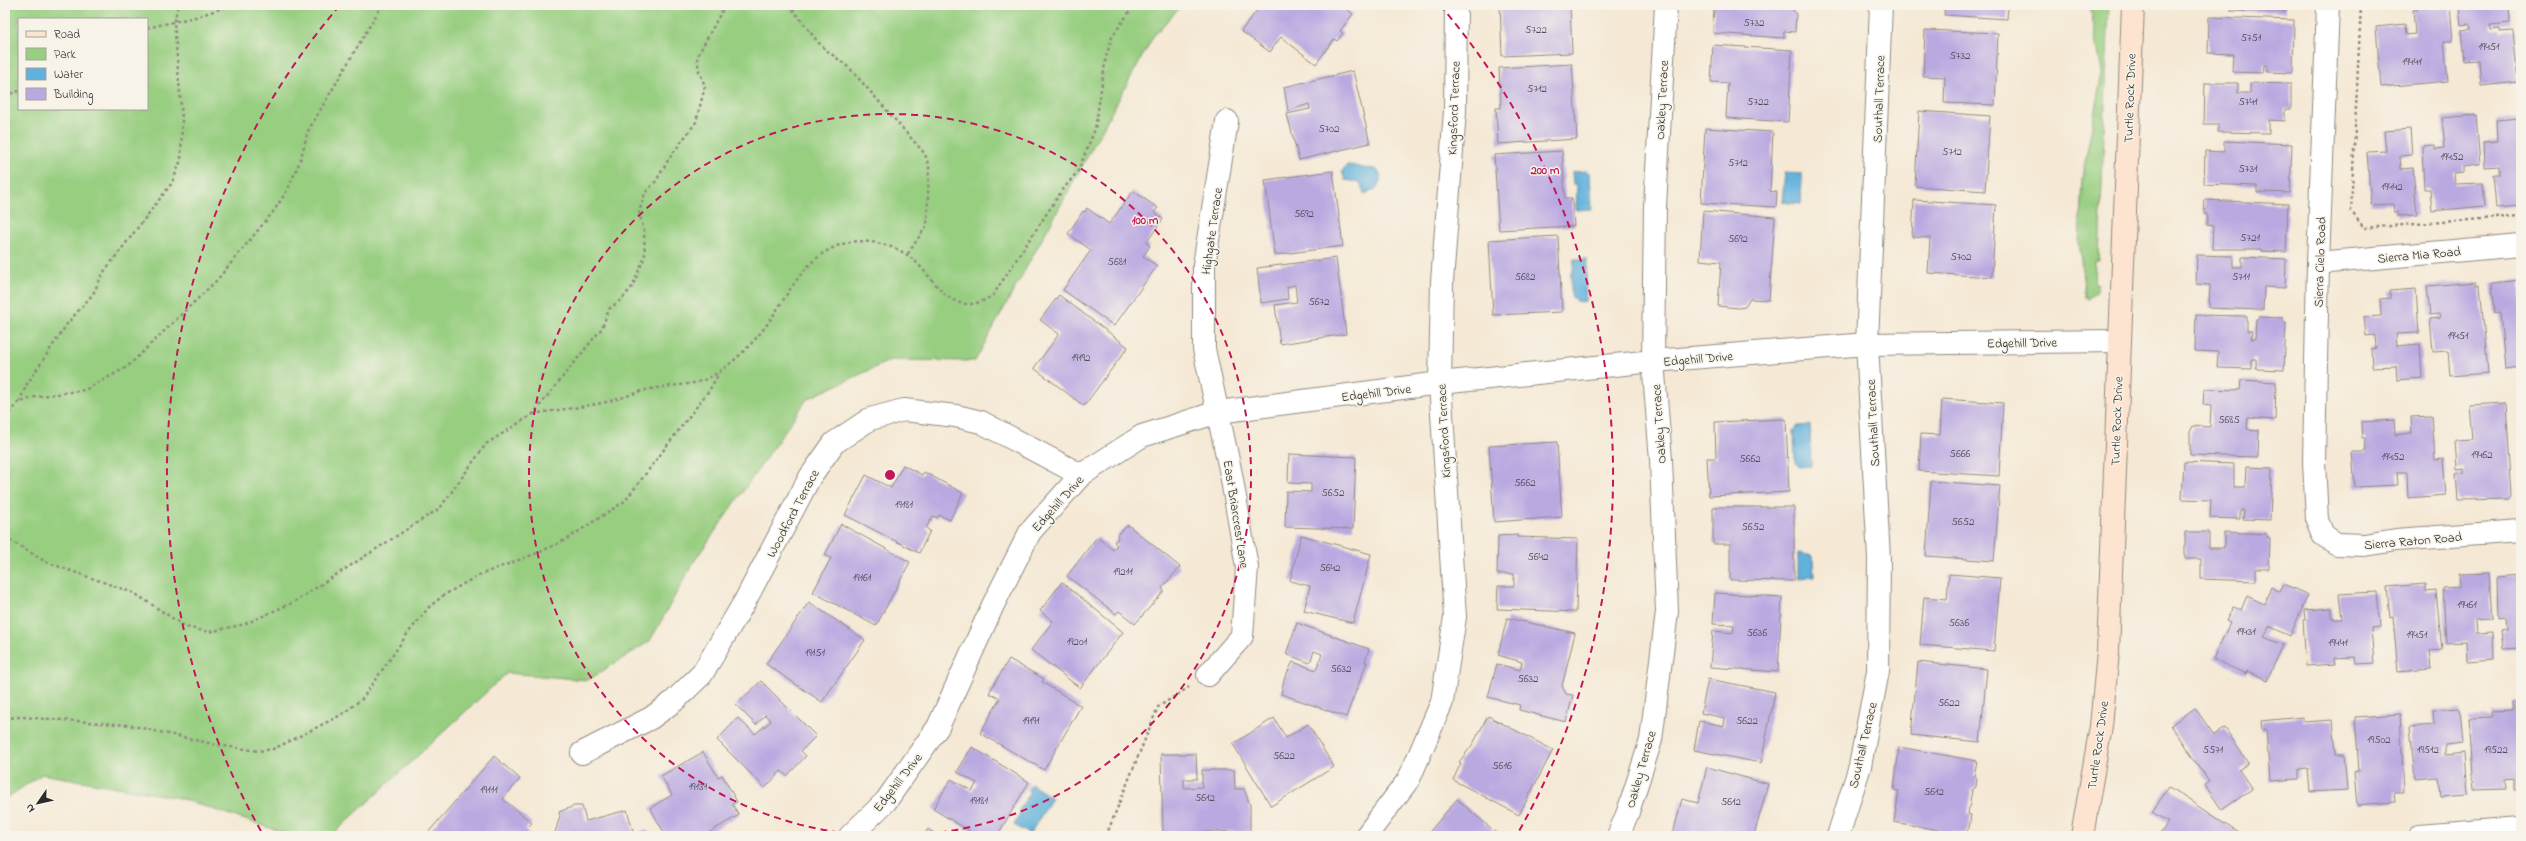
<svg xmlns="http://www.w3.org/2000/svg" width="2526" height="841" viewBox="0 0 2526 841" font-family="'Indie Flower',sans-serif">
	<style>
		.green { fill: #97ce80; stroke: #617c56; fill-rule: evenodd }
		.water { fill: #61b1dc; stroke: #466e84 }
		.building { fill: #baa9e1 }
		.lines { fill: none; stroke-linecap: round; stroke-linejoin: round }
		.street-casing { stroke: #908a80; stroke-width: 24 }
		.secondary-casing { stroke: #908a80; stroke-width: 24 }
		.path { stroke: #908a80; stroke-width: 2.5; stroke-dasharray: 3 3; stroke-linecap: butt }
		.street { stroke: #fff; stroke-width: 22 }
		.secondary { stroke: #fde4d0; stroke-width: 22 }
		.ring { fill: none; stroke: #c2185b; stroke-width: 2; stroke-dasharray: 7 5 }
		.labels { text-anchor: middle; stroke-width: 3; stroke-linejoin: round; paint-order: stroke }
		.number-label { font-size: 11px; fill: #4f4a58 }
		.street-label { font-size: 13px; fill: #2b2b2b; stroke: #f7f3e8 }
		.centre { fill: #c2185b; stroke: #f7f3e8; stroke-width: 2 }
		.ring-label { font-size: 12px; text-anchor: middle; font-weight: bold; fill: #c2185b; stroke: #f7f3e8; stroke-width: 3; stroke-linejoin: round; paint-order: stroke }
	</style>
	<rect width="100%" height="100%" fill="#f7f3e8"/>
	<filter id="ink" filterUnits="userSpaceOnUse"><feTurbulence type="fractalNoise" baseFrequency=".025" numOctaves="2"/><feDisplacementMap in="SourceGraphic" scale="8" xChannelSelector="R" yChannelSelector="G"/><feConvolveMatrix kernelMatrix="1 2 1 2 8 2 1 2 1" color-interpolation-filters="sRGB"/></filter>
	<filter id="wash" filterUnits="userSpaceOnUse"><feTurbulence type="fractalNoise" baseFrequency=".012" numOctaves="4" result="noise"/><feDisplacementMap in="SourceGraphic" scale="16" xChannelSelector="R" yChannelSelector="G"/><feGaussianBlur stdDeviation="0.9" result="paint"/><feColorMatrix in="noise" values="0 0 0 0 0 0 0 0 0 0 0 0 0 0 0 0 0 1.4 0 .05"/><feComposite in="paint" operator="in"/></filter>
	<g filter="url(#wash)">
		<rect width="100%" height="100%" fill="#f5e9d5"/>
		<g class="green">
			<path d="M 5,5 L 1182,5 L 1154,35 L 975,361 L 891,360 L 807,399 L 693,563 L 650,641 L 588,680 L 507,673 L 331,836 L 294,836 L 179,798 L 42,774 L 5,799 ZM 19,19 L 147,19 L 147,109 L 19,109 Z"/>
			<polygon points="2090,5 2109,5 2099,260 2095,260 2094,284 2098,285 2096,292 2088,299 2085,297 2079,242 2082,178 2102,73"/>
		</g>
		<g class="water">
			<path d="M 1347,165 C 1353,165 1359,167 1363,168 C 1372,169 1378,166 1381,178 L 1376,190 L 1364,194 L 1360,182 L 1345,180 L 1342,171 Z"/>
			<polygon points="1587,171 1590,174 1592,209 1576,210 1577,185 1573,185 1572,172"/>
			<polygon points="1785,173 1802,174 1801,204 1782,202"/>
			<polygon points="1574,259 1587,259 1585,302 1576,301 1571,296 1571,272 1573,272"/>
			<polygon points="1810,425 1811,466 1799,467 1795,462 1794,430 1798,426"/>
			<polygon points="1798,553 1813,556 1814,577 1798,578"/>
			<polygon points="1031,784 1052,798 1030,834 1014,825 1021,811 1019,810 1030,792 1027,790"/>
		</g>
		<g id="blocks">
			<g class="building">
				<polygon points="1261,5 1341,5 1353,14 1340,31 1343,33 1337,41 1334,39 1316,64 1281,37 1270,52 1241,31"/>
				<polygon points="1500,5 1570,5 1572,53 1502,56"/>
				<polygon points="1714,5 1783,5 1783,7 1791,8 1796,14 1795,32 1784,31 1784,38 1713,33"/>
				<polygon points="1945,5 2008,5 2007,19 1944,15"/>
				<polygon points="2231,5 2286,5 2286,12 2231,11"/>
				<polygon points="2450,5 2453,41 2444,41 2448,81 2381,87 2376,27 2405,24 2406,35 2415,34 2413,9"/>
				<polygon points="2459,5 2509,5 2510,23 2490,25 2491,30 2500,29 2500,32 2513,31 2518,82 2481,86 2479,60 2464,61 2461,30 2471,29 2470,24 2461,25"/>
				<polygon points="2209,17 2294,20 2293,73 2267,72 2267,65 2264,65 2263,73 2232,72 2233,54 2208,53"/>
				<polygon points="1925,30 1998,33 1995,105 1944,103 1945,77 1923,76"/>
				<polygon points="1713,45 1792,50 1788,122 1726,118 1728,83 1711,82"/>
				<polygon points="1572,64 1577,139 1498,144 1496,108 1501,108 1499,68"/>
				<polygon points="1353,71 1370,143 1299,160 1287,114 1310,109 1309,104 1288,111 1284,87"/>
				<polygon points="2205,83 2238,83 2238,93 2250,93 2250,83 2291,84 2291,109 2285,109 2285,121 2269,120 2269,133 2218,132 2218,124 2204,124"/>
				<polygon points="1919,111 1990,116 1985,191 1915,186"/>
				<polygon points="2476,115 2480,164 2463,166 2463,172 2454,173 2455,184 2482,183 2484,206 2432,211 2430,189 2424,189 2422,146 2435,145 2435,149 2445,148 2442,118"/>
				<polygon points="2521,118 2521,206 2496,208 2493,175 2499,175 2499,166 2485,167 2484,142 2497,141 2496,120"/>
				<polygon points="1705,128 1773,132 1770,191 1777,192 1776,207 1701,203"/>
				<polygon points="2410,129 2412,155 2400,156 2401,169 2413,168 2417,215 2397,216 2397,212 2394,213 2393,204 2371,205 2367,152 2386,151 2384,131"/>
				<polygon points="2224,141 2292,144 2290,193 2257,192 2257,186 2204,184 2205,151 2224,152"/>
				<polygon points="1562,151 1565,198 1572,198 1574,226 1499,230 1494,155"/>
				<polygon points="1333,171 1343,246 1275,255 1265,180"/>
				<polygon points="1133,191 1158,208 1154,212 1163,219 1146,243 1150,246 1143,256 1157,266 1114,326 1063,290 1091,250 1068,234 1083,211 1085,212 1087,208 1109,224"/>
				<polygon points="1914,200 1996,205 1992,277 1928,273 1930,238 1912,237"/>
				<polygon points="2205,200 2288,204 2286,252 2261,251 2261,249 2212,249 2213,226 2207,225 2207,214 2204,214"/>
				<polygon points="1703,211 1775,217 1769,300 1750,299 1745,307 1738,308 1718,306 1721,262 1700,260"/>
				<polygon points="1558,236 1562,312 1493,315 1489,240"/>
				<polygon points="2197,255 2233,256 2233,267 2242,267 2242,257 2286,259 2285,288 2264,287 2263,310 2209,308 2210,285 2196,284"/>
				<polygon points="1336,258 1346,334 1280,344 1275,305 1297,302 1295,285 1287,287 1288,299 1261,303 1257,268"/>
				<polygon points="2521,280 2521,367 2505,369 2500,313 2495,314 2492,283"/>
				<polygon points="2476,282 2476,285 2480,285 2488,373 2450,376 2448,351 2433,352 2430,319 2440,318 2439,314 2430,315 2427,286"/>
				<polygon points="2416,289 2419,333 2396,334 2397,346 2420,344 2422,378 2397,380 2396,366 2372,367 2371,349 2376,348 2375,335 2366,336 2364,317 2381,316 2380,299 2390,298 2390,291"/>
				<polygon points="1059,295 1128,347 1084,406 1034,368 1059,334 1040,320"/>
				<polygon points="2196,315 2247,316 2247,331 2252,331 2251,339 2255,339 2256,320 2259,320 2259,317 2283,318 2283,322 2286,322 2284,370 2256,369 2256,359 2252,359 2252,369 2217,368 2218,352 2195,351"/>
				<polygon points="2241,380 2276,382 2275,420 2248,418 2247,429 2259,430 2258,457 2190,455 2190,432 2193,426 2210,427 2211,406 2203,405 2204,389 2240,390"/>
				<polygon points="1942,399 2003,403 1999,476 1919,471 1921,434 1940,435"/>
				<polygon points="2506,403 2512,496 2509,499 2458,500 2456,474 2464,473 2464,468 2457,469 2455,440 2472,439 2469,405"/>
				<polygon points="2432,416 2435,460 2443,459 2446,495 2408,498 2407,472 2397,472 2398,485 2355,487 2352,452 2366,452 2365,438 2362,438 2361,422 2394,420 2395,435 2412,433 2411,417"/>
				<polygon points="1786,419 1789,492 1709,496 1707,458 1716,458 1715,422"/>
				<polygon points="1557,442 1562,517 1494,522 1489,446"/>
				<polygon points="1289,454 1356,457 1353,529 1285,527 1286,491 1311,492 1311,484 1288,483"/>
				<polygon points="2184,462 2234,464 2234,487 2245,487 2246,467 2272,468 2270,520 2243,519 2244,510 2240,510 2240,519 2210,518 2211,500 2182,499"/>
				<polygon points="903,465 922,475 924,472 963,493 950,520 939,515 937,518 933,516 926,528 930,531 919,553 845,515 866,475 891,488"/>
				<polygon points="1931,481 2000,486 1994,561 1926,556"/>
				<polygon points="1713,507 1794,507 1794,581 1730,580 1730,544 1713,544"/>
				<polygon points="841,524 910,562 876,626 813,592 831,558 825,555"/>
				<polygon points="1128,525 1180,567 1162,588 1164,591 1135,624 1119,611 1116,614 1067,576 1097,537 1113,550 1117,545 1114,542 1118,538 1117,535"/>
				<polygon points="2185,532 2209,532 2209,548 2224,548 2224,532 2267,534 2267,537 2270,538 2269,569 2256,569 2256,581 2201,579 2201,559 2185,559"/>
				<polygon points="1301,535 1371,554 1353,623 1304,611 1310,586 1290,581"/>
				<polygon points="1518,535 1518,537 1578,539 1576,612 1497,609 1498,586 1514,586 1514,574 1497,574 1498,536"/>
				<polygon points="2489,573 2492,619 2476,620 2477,634 2493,633 2494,659 2467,661 2466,642 2446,643 2443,588 2460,587 2459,574"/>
				<polygon points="1949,574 2000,578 1994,651 1920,645 1924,597 1947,599"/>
				<polygon points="2521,575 2521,648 2503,649 2501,630 2506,629 2505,617 2498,618 2497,577"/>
				<polygon points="1062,582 1123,632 1080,688 1031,650 1053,621 1040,611"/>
				<polygon points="2284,584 2308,595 2290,636 2269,626 2264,637 2283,645 2267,680 2247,671 2246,674 2213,659 2230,623 2226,621 2233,607 2241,610 2247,596 2264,604 2271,587 2280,592"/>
				<polygon points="2426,584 2426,592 2436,591 2442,650 2430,651 2432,669 2398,672 2393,617 2390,618 2387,587"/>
				<polygon points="2377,592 2380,627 2371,628 2374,663 2357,664 2356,657 2334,658 2335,664 2306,666 2303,620 2305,620 2304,610 2332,608 2332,619 2342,619 2339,594"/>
				<polygon points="1715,593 1782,597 1778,672 1710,667 1713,631 1733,633 1734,625 1713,624"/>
				<polygon points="809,602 865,640 822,702 766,664"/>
				<polygon points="1507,618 1575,633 1562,686 1566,694 1573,695 1566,722 1519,710 1520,705 1488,697 1497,664 1520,670 1522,662 1498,655"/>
				<polygon points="1297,623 1369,649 1365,662 1367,662 1346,717 1281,694 1284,679 1293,662 1316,670 1322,654 1314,651 1310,663 1286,654"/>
				<polygon points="1009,659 1044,679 1042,682 1081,706 1044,770 980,733 1000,699 989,693"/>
				<polygon points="1918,662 1987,669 1980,742 1911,735"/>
				<polygon points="1708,679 1775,692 1761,763 1694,750 1699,721 1724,726 1725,718 1701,713"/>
				<polygon points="761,681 816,736 801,751 806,756 787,776 781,771 765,788 717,740 738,718 755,734 771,721 765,715 756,725 736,705"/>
				<polygon points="2521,702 2521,788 2514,789 2514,779 2504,780 2505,789 2474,790 2469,718 2492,717 2491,712 2513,711 2513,703"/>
				<polygon points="2195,708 2214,735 2225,728 2248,763 2239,770 2252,789 2222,810 2205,785 2209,782 2171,725"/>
				<polygon points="2460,708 2463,743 2445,745 2445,755 2465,753 2468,795 2441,797 2439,777 2415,779 2410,727 2434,725 2433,710"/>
				<polygon points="2400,714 2404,792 2394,792 2395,802 2357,805 2354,772 2359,771 2355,717"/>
				<polygon points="1488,716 1553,750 1519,815 1453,780 1461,763 1459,762 1473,744"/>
				<polygon points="2303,717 2303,722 2333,720 2336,754 2344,754 2347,790 2310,792 2308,768 2299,769 2299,779 2270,781 2266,729 2262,730 2261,721"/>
				<polygon points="1274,718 1286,738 1308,724 1334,767 1271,806 1233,744"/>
				<polygon points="972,747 1029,782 997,836 978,836 933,809 951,779 972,791 977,783 957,772"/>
				<polygon points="1899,747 1977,761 1974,776 1977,778 1976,787 1972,790 1968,814 1971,815 1969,828 1965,834 1951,831 1950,835 1938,833 1939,830 1894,822 1899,791 1894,790"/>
				<polygon points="703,752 718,777 722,775 737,802 732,804 739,815 703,836 666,836 650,808 672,795 661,776"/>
				<polygon points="1161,754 1196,754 1197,779 1184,779 1184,788 1202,787 1202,770 1234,770 1235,789 1244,789 1250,805 1250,831 1163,833"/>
				<polygon points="494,756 520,779 503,799 532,823 525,830 532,836 426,835"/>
				<polygon points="1707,767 1768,784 1754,836 1673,834 1682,799 1698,803"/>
				<polygon points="2169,787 2237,832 2235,836 2159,836 2168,822 2152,812"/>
				<polygon points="1457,799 1500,836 1426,836"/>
				<polygon points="574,806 582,806 586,821 627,810 634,834 647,830 649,836 554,836 560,816 559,812"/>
				<polygon points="928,829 938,836 923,836"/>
			</g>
		</g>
	</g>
	<g filter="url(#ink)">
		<use href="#blocks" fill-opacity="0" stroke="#908a80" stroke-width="1"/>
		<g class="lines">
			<g class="street-casing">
				<g id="street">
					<polyline points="2328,5 2318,263 2314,462 2317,520 2323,535 2337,544 2364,545 2396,540 2521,531"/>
					<polyline points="2318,263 2521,245"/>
					<polyline points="1208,675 1242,636 1247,567 1231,474 1204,349 1204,265 1227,121"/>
					<polyline points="582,753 651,718 674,701 702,674 745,601 810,477 834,443 870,419 904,410 956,416 981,422 1081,475"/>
					<polyline points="850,836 886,801 938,727 993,605 1030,532 1081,475 1142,436 1218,412 1440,383 1653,361 1867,344 2118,341"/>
					<polyline points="1366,836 1409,779 1442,702 1455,617 1440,383 1442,282 1455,111 1456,5"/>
					<polyline points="1618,836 1628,812 1651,740 1667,612 1661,460 1653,361 1655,207 1666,5"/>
					<polyline points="1838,836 1860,766 1878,671 1879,558 1867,344 1881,5"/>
					<polyline points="2419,836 2521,828"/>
				</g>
			</g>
			<g class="secondary-casing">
				<polyline id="secondary" points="2082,836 2101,726 2108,652 2133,5"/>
			</g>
			<g class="path">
				<path d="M 788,5 C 800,17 808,30 818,42 C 829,54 843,61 854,73 L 925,154 L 929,167 L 927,225 L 907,255"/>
				<polyline points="2361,5 2351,211 2364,228 2521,216"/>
				<polyline points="147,28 195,17 233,5"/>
				<polyline points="5,95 19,91"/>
				<polyline points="19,402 27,384 67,324 93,294 103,273 172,183 181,160 182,118 174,22 178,5"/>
				<path d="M 533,414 C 561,409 590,407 617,399 C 628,396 640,391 651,389 C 678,383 697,388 720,371 C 736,360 750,346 762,331 C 789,297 803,252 850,242 C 868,239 891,245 906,254 C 935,273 949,325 993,295 L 1061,192 L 1078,171 L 1095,129 L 1106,57 L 1112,37 L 1134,5"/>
				<polyline points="5,418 18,403 35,397 85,390 127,367 217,280 273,212 288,189 300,161 308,131 382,5"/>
				<polyline points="5,537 46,562 134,593 186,627 209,632 245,624 294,602 440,508 486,444 533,414 602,328 609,309 622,299 632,287 645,256 644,231 639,212 645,193 656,181 670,157 696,122 705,86 699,71 697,57 725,5"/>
				<polyline points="5,718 22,717 129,725 217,745 259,751 273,749 292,740 341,715 362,699 408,633 429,607 444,595 479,575 540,552 567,539 625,501 710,389 719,373"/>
				<polyline points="1106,836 1158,707 1189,687"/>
			</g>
			<use href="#street" class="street"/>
			<use href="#secondary" class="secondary"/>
		</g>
	</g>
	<g class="ring">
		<path d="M887 836A361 361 0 1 1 893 836"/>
		<path d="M261 831A723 723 0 0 1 340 5M1440 5A723 723 0 0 1 1519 831"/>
	</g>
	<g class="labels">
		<g class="number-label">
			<text x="1754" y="26">5732</text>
			<text x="1536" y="33">5722</text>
			<text x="2251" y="41">5751</text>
			<text x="2489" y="50">19451</text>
			<text x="1960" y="59">5732</text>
			<text x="2412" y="65">19441</text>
			<text x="1537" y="92">5712</text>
			<text x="1758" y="105">5722</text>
			<text x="2248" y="105">5741</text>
			<text x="1329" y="132">5702</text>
			<text x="1952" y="155">5712</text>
			<text x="2452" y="160">19452</text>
			<text x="1738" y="166">5712</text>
			<text x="2248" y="172">5731</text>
			<text x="2392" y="190">19442</text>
			<text x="1304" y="217">5692</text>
			<text x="2250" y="241">5721</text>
			<text x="1738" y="242">5692</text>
			<text x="1961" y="260">5702</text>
			<text x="1117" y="265">5681</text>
			<text x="1525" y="280">5682</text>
			<text x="2241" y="280">5711</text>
			<text x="1319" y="305">5672</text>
			<text x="2458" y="339">19451</text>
			<text x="1081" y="361">19192</text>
			<text x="2229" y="423">5685</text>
			<text x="1960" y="457">5666</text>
			<text x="2482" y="458">19462</text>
			<text x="2393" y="460">19452</text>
			<text x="1750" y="462">5662</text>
			<text x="1525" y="486">5662</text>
			<text x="1333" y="496">5652</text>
			<text x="904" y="508">19181</text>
			<text x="1963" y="525">5652</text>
			<text x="1753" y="530">5652</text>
			<text x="1538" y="560">5642</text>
			<text x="1330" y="571">5642</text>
			<text x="1123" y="575">19211</text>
			<text x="862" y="581">19161</text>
			<text x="2467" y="608">19461</text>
			<text x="1959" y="626">5636</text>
			<text x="2246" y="635">19431</text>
			<text x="1757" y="636">5636</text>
			<text x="2417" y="638">19451</text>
			<text x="1077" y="645">19201</text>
			<text x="2338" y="646">19441</text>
			<text x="815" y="656">19151</text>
			<text x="1341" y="672">5632</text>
			<text x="1528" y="682">5632</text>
			<text x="1949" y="706">5622</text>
			<text x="1031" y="724">19191</text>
			<text x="1747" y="724">5622</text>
			<text x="2379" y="743">19502</text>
			<text x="2213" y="753">5571</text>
			<text x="2428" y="753">19512</text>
			<text x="2496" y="753">19522</text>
			<text x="1284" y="759">5622</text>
			<text x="1502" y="769">5616</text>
			<text x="698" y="790">19131</text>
			<text x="489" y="793">19111</text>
			<text x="1934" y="795">5612</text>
			<text x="1205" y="801">5612</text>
			<text x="979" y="804">19181</text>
			<text x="1731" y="805">5612</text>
		</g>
		<g class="street-label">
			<text transform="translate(2129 98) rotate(-88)" y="5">Turtle Rock Drive</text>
			<text transform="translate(1878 99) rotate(-88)" y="5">Southall Terrace</text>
			<text transform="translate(1661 100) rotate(-87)" y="5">Oakley Terrace</text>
			<text transform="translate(1453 108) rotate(-88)" y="5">Kingsford Terrace</text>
			<text transform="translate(1211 231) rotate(-82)" y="5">Highgate Terrace</text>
			<text transform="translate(2419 254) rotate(-5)" y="5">Sierra Mia Road</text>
			<text transform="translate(2319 262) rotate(-88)" y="5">Sierra Cielo Road</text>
			<text transform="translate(2022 342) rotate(-1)" y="5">Edgehill Drive</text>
			<text transform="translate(1698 358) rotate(-5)" y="5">Edgehill Drive</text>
			<text transform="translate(1376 392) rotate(-7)" y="5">Edgehill Drive</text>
			<text transform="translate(2116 421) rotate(-88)" y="5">Turtle Rock Drive</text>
			<text transform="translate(1872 423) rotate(-93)" y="5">Southall Terrace</text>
			<text transform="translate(1658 424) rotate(-94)" y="5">Oakley Terrace</text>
			<text transform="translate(1443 431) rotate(-93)" y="5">Kingsford Terrace</text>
			<text transform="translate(1057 503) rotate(-48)" y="5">Edgehill Drive</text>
			<text transform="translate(792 513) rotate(-62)" y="5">Woodford Terrace</text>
			<text transform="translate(1237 514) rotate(81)" y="5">East Briarcrest Lane</text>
			<text transform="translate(2413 540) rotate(-5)" y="5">Sierra Raton Road</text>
			<text transform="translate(1862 745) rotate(-77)" y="5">Southall Terrace</text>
			<text transform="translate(2097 745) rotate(-82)" y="5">Turtle Rock Drive</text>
			<text transform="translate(1640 769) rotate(-74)" y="5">Oakley Terrace</text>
			<text transform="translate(897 782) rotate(-52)" y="5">Edgehill Drive</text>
		</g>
	</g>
	<circle cx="890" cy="475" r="6" class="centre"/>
	<g class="ring-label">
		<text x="1545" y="174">200 m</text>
		<text x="1145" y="224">100 m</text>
	</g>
	<rect width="2526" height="841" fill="none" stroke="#f7f3e8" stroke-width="20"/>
	<rect x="18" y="18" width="130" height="92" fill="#f7f3e8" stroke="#a5a39c"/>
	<rect x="26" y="31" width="20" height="6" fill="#fde4d0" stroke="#a5a39c"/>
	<text x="54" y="38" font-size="12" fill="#2b2b2b">Road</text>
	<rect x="26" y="48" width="20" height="12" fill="#97ce80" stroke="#a5a39c"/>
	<text x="54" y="58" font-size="12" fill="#2b2b2b">Park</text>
	<rect x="26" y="68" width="20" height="12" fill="#61b1dc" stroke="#a5a39c"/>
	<text x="54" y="78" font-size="12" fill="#2b2b2b">Water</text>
	<rect x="26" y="88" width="20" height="12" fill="#baa9e1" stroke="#a5a39c"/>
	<text x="54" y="98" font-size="12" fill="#2b2b2b">Building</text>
	<g transform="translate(38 803) rotate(236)" stroke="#f7f3e8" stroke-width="3" paint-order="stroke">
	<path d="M0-3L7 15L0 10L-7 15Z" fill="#2b2b2b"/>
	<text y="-6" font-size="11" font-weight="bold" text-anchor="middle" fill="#2b2b2b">N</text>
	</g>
</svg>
